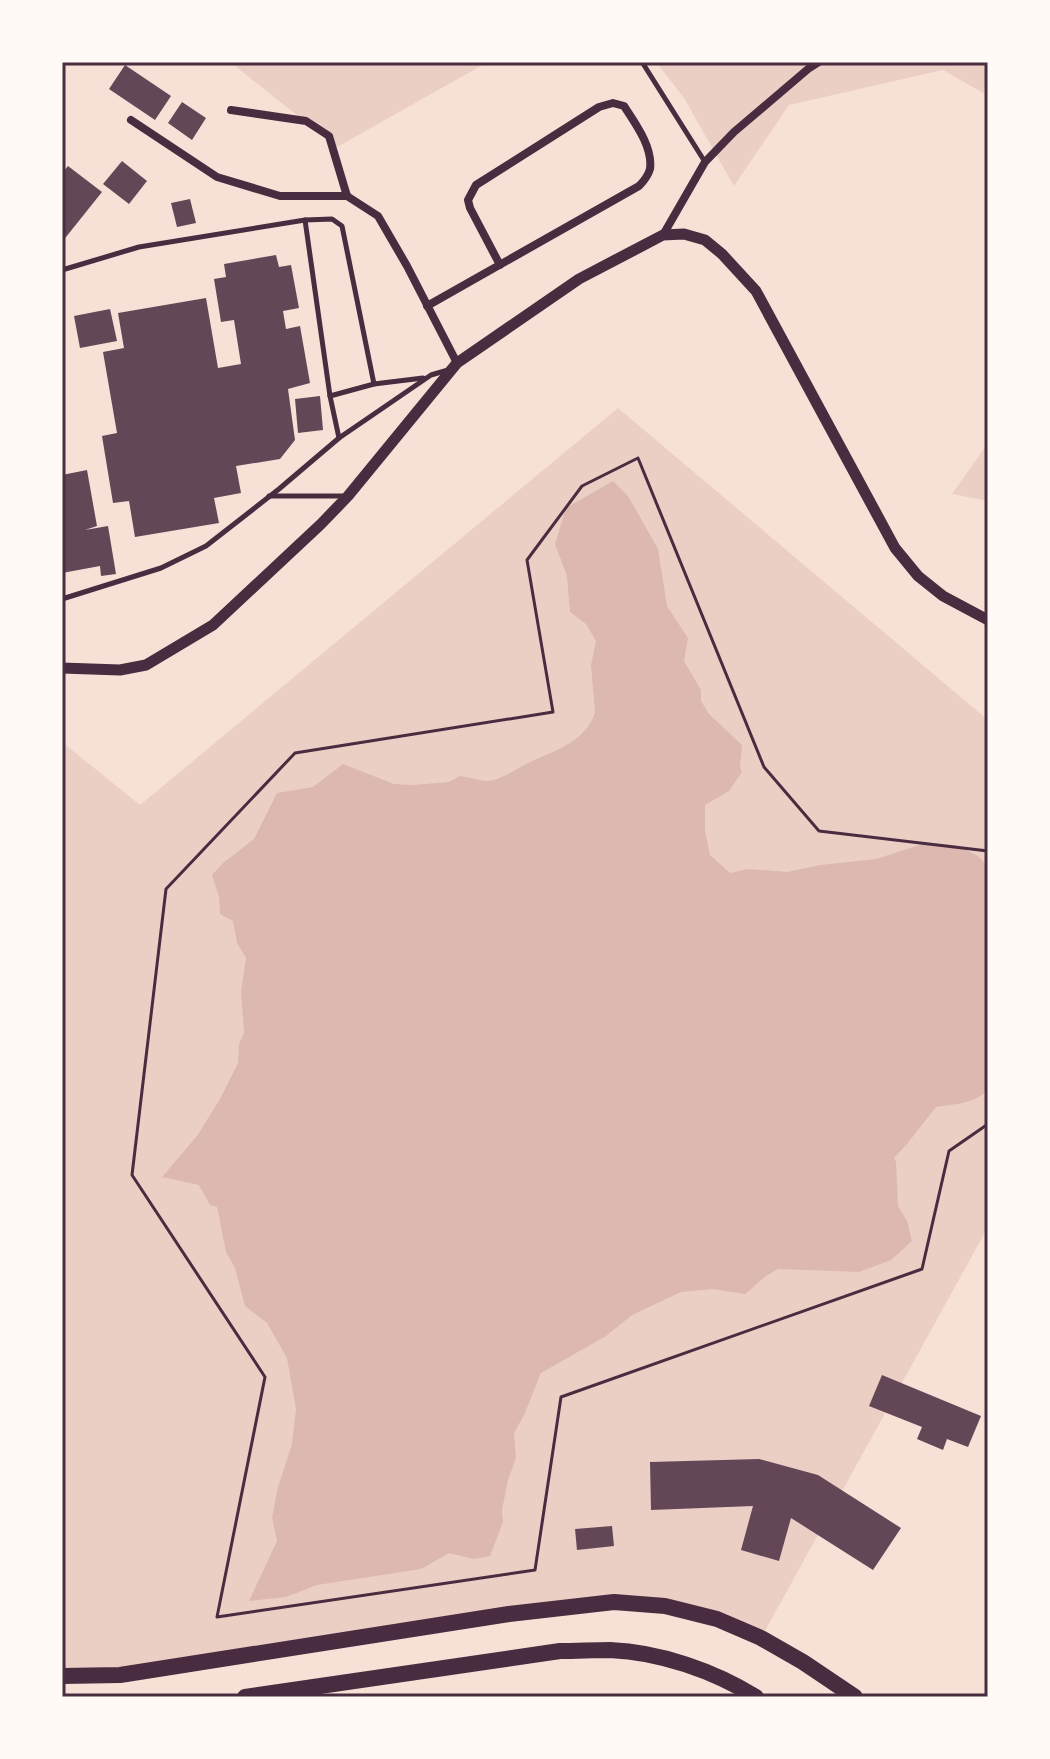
<svg xmlns="http://www.w3.org/2000/svg" width="1050" height="1759" viewBox="0 0 1050 1759" font-family="Overpass,sans-serif">
	<style>
		.green { fill: #ebcfc5 }
		.water { fill: #dcb8b0 }
		.building { fill: #644757 }
		.lines { fill: none; stroke-linecap: round; stroke-linejoin: round }
		.path { stroke: #4a2c40; stroke-width: 3 }
		.service { stroke: #4a2c40; stroke-width: 5 }
		.minor { stroke: #4a2c40; stroke-width: 8 }
		.tertiary { stroke: #4a2c40; stroke-width: 11 }
		.trunk { stroke: #4a2c40; stroke-width: 16 }
		.neatline { fill: none; stroke: #4a2c40; stroke-width: 3 }
	</style>
	<rect width="100%" height="100%" fill="#f7e1d7"/>
	<g class="green">
		<polygon points="230,62 488,62 337,147"/>
		<polygon points="656,62 988,62 988,84 983,93 943,70 789,105 734,186 684,98"/>
		<polygon points="618,408 988,720 988,1227 761,1638 717,1619 614,1602 62,1676 62,742 140,805"/>
		<polygon points="988,443 988,501 952,494"/>
	</g>
	<path class="water" d="M 613,481 L 628,496 L 658,549 L 667,606 L 688,638 L 684,661 L 701,690 L 701,701 L 709,714 L 742,745 L 740,767 L 742,772 L 729,791 L 705,805 L 705,831 L 710,855 L 730,873 L 748,869 L 788,872 L 820,865 L 876,859 L 923,844 L 956,845 L 978,856 L 988,866 L 988,1089 C 976,1104 954,1104 936,1107 L 907,1144 L 894,1158 L 896,1162 L 898,1206 L 907,1221 L 912,1241 L 891,1260 L 859,1272 L 778,1269 L 766,1276 L 745,1294 L 712,1289 L 681,1292 L 632,1315 L 606,1336 L 541,1373 L 524,1415 L 514,1433 L 516,1458 L 508,1480 L 502,1510 L 503,1522 L 490,1556 L 474,1559 L 449,1553 L 421,1569 L 317,1585 L 286,1597 L 249,1601 L 277,1541 L 272,1517 L 278,1487 L 292,1444 L 296,1409 L 287,1358 L 267,1323 L 245,1306 L 235,1268 L 226,1252 L 217,1207 L 210,1205 L 199,1185 L 162,1177 L 197,1136 L 220,1099 L 238,1063 L 239,1044 L 244,1033 L 241,991 L 246,958 L 237,943 L 233,921 L 220,914 L 219,897 L 212,875 L 223,863 L 254,839 L 277,793 L 313,787 L 343,764 L 394,784 L 412,785 L 449,782 L 460,776 C 468,777 477,780 485,781 C 500,781 514,770 526,764 C 551,752 587,742 595,712 L 591,665 L 596,641 L 586,624 L 570,612 L 567,576 L 555,544 L 566,508 Z"/>
	<g class="building">
		<polygon points="125,65 171,96 155,120 109,89"/>
		<polygon points="182,102 206,118 192,140 168,123"/>
		<polygon points="122,161 147,181 129,204 103,184"/>
		<polygon points="68,166 102,192 62,242 62,173"/>
		<polygon points="190,199 196,223 177,227 171,203"/>
		<polygon points="276,255 279,267 291,265 299,308 283,311 286,329 300,326 310,383 288,389 295,440 280,459 236,466 241,493 214,498 219,523 135,537 129,501 113,503 102,436 117,433 103,352 124,348 118,313 206,298 218,368 241,364 234,320 221,322 214,279 226,277 224,264"/>
		<polygon points="110,309 117,341 80,348 74,316"/>
		<polygon points="320,396 323,430 298,433 295,399"/>
		<polygon points="87,470 97,526 85,530 108,526 116,574 101,576 100,566 62,573 62,475"/>
		<polygon points="882,1375 981,1416 968,1447 947,1439 943,1450 917,1439 922,1427 869,1406"/>
		<polygon points="759,1459 818,1475 901,1528 873,1570 791,1518 779,1561 741,1550 753,1506 651,1510 650,1462"/>
		<polygon points="612,1526 614,1546 577,1550 575,1529"/>
	</g>
	<g class="lines">
		<polyline class="path" points="988,851 819,831 764,767 638,458 582,486 527,560 553,712 295,753 166,889 132,1175 265,1377 217,1617 535,1570 561,1397 922,1269 949,1151 988,1124"/>
		<g class="service">
			<polyline points="642,62 705,162"/>
			<polyline points="305,220 330,396 339,438"/>
			<polyline points="62,270 139,247 305,220 332,219 342,226 374,384"/>
			<polyline points="330,396 374,384 423,378"/>
			<polyline points="269,496 347,496"/>
			<polyline points="62,599 161,568 206,546 279,489 339,438 431,375 448,370"/>
		</g>
		<g class="minor">
			<polyline points="231,110 306,121 329,136 347,196"/>
			<polyline points="131,120 217,177 280,196 347,196 378,216 407,266 457,363"/>
			<polyline points="663,235 705,162 734,132 808,69 819,62"/>
			<path d="M 427,306 L 639,186 C 644,181 648,176 650,169 C 653,147 635,123 624,106 L 613,103 L 599,107 L 476,185 L 468,200 L 470,208 L 500,265"/>
		</g>
		<polyline class="tertiary" points="62,668 120,670 146,665 213,625 321,524 348,496 457,363 579,279 663,235 684,234 705,240 722,254 756,291 895,548 918,576 943,596 988,620"/>
		<g class="trunk">
			<polyline points="62,1676 120,1675 509,1614 614,1602 665,1606 717,1619 761,1638 803,1662 855,1697"/>
			<path d="M 245,1697 L 560,1651 C 577,1651 593,1650 610,1650 C 660,1652 714,1671 756,1697"/>
		</g>
	</g>
	<rect width="1050" height="1759" fill="none" stroke="#fffaf5" stroke-width="128"/>
	<rect x="64" y="64" width="922" height="1631" class="neatline"/>
</svg>
